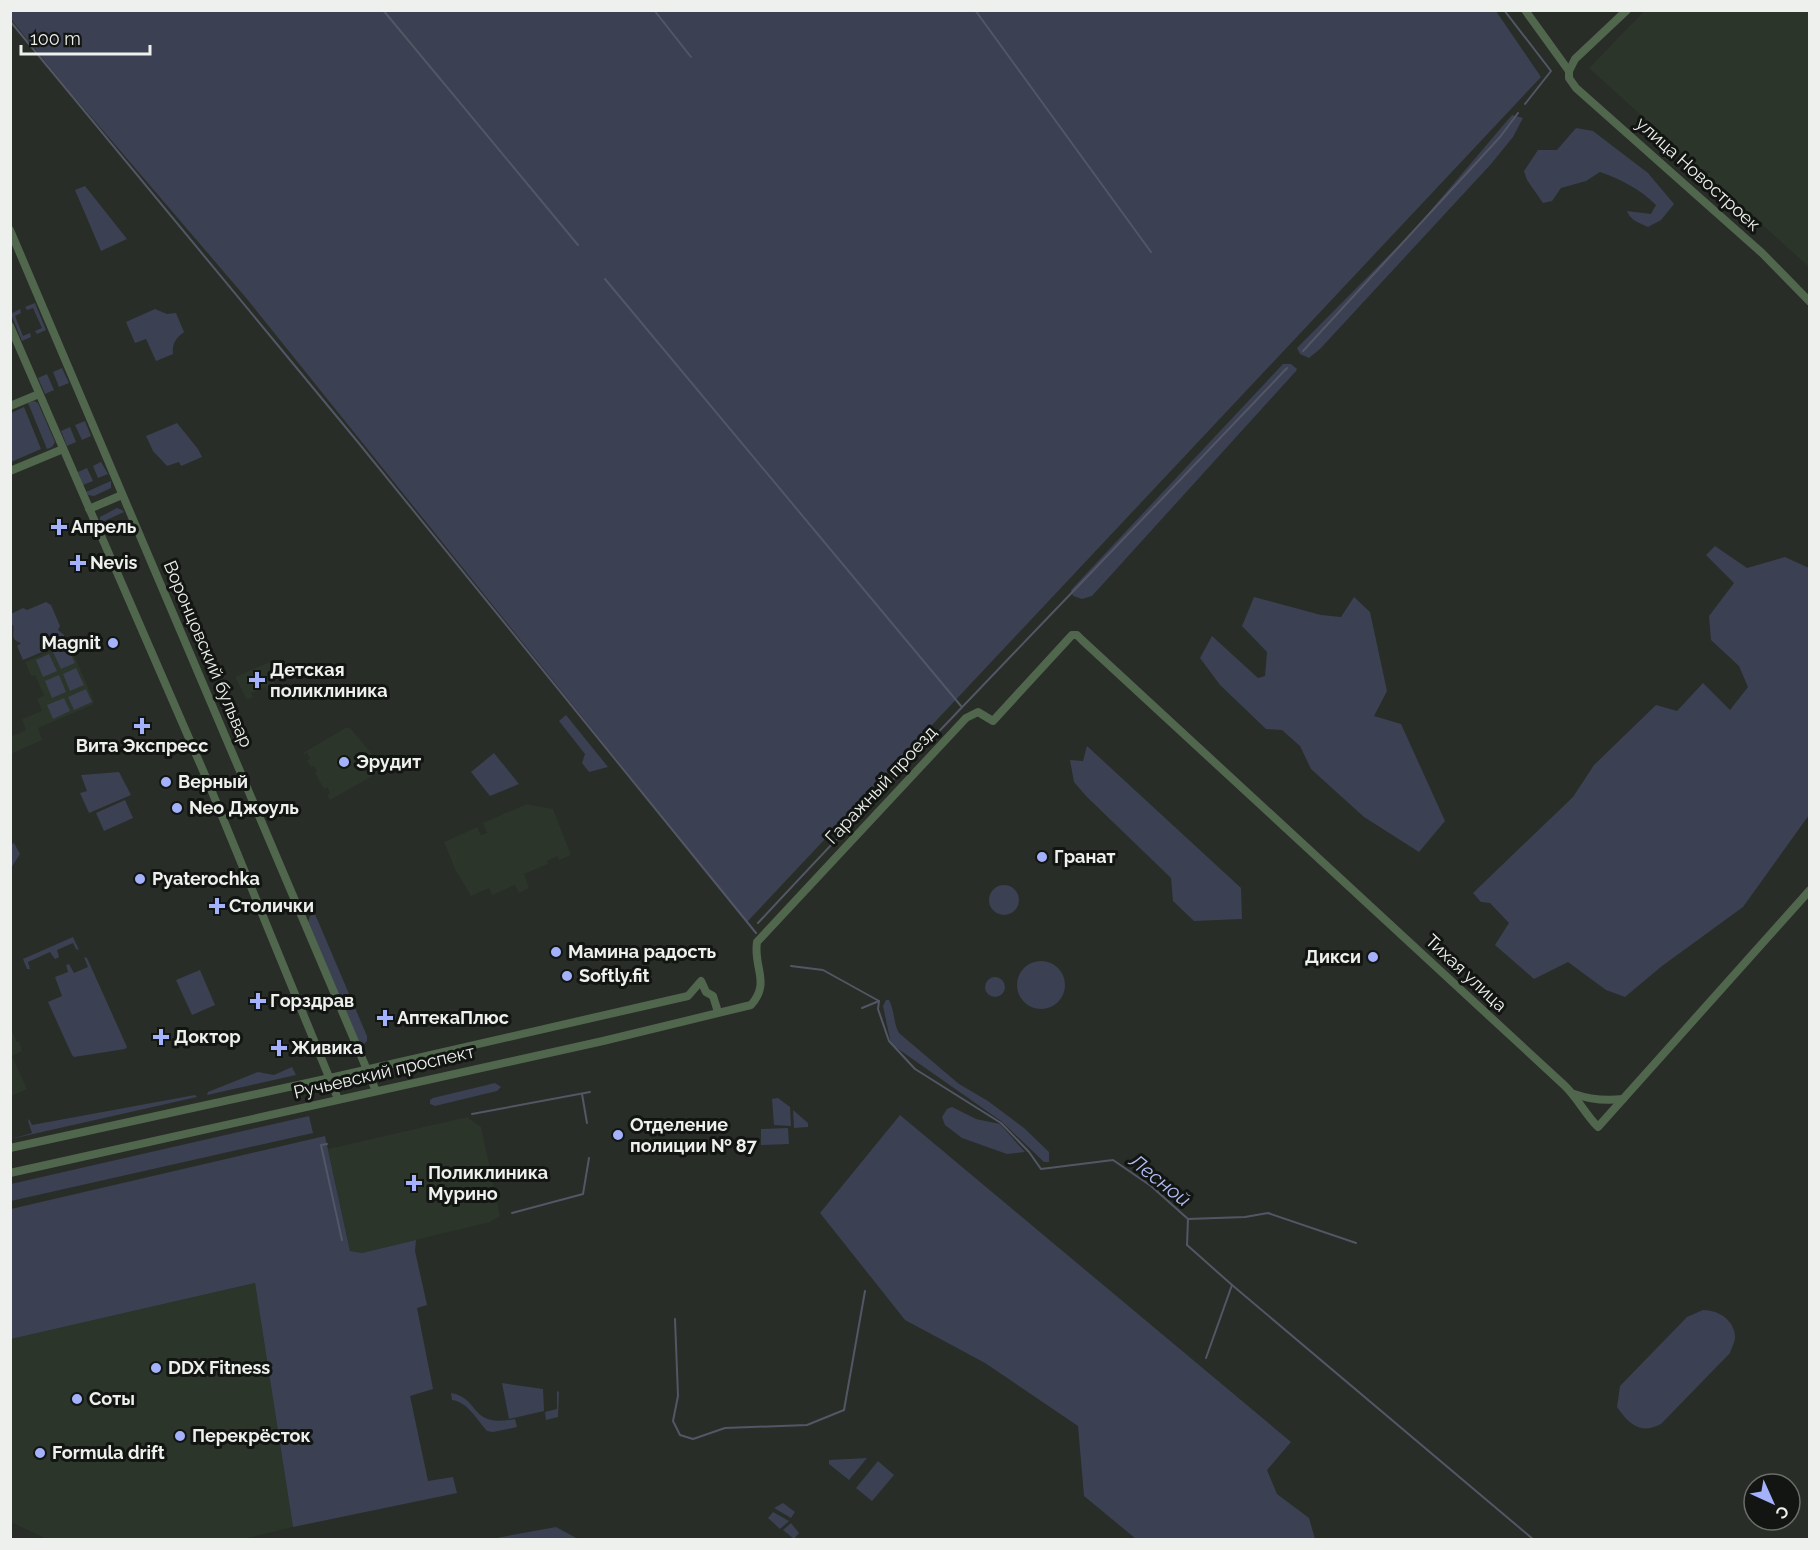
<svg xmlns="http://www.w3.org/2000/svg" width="1820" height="1550" viewBox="0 0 1820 1550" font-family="Raleway,sans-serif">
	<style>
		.built { fill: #2b3529 }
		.green { fill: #3b4053 }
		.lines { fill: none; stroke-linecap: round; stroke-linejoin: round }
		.stream { stroke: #535665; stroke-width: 2 }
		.minor { stroke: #51674d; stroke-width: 8 }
		.poi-dot { fill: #a4b2fc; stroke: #121512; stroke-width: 2 }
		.labels { text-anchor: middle; stroke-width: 6; stroke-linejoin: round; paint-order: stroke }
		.street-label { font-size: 18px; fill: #edf0ec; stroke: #121512 }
		.poi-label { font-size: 18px; font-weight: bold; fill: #edf0ec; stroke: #121512; text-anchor: start }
		.water-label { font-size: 20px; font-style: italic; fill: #b2bdf3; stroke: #121512 }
	</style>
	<rect width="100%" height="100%" fill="#282d27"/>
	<g class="built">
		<polygon points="1644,11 1809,11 1809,267 1707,175 1711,171 1701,170 1589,68"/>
		<polygon points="69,643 94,702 92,705 38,728 42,740 11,754 10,737 26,730 22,719 42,711 37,699 44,695 35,675 31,676 25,662"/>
		<polygon points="272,661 280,679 274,681 279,693 271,697 265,687 251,693 253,697 247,700 235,677"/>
		<polygon points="347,727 351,729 380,764 381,771 330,800 327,796 330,793 327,787 324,789 315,773 317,771 314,766 311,767 307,760 310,759 307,753 304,755 303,753"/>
		<polygon points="527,804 553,809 571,855 559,860 557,856 547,861 548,864 524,874 529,888 519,893 515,885 492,895 489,888 471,896 455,869 444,842 477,827 481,835 487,833 483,823"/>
		<polygon points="10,1027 17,1042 19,1041 22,1051 12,1056 27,1089 11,1096"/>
		<polygon points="467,1117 481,1127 500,1216 490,1222 362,1253 350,1251 328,1149"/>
		<polygon points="255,1283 293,1527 240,1540 49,1540 11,1522 11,1339"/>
	</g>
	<g class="green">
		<polygon points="1496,11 1541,77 747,922 247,299 70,92 10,18 11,10"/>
		<polygon points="1512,115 1523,118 1513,137 1491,164 1320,349 1309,358 1300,354 1297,348 1415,229"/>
		<path d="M 1576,128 L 1593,131 L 1648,173 L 1674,204 L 1661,220 L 1648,227 C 1639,223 1630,220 1627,211 L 1651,214 L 1656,205 C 1640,189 1620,179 1600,172 L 1586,181 L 1561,188 L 1552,201 L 1543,203 L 1527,180 L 1524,171 L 1538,150 L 1557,150 Z"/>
		<polygon points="85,186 127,239 101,251 75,190"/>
		<polygon points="35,303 46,330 37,334 35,331 42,328 33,308 27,310 25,307"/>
		<polygon points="20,309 21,313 15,316 23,336 30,333 31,337 22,341 11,314"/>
		<path d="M 155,309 L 167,314 L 176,313 L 184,332 C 176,338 172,343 173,354 L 156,361 L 146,339 L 135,343 L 126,322 Z"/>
		<polygon points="1283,364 1291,364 1297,369 1296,371 1092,596 1082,599 1073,596 1071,590"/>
		<polygon points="62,368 69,383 59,387 53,372"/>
		<polygon points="47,374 54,390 45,394 38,378"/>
		<polygon points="34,401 38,403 55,442 52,447 47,449 28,403"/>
		<polygon points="24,407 41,449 11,462 11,413"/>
		<polygon points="85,421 91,436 82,440 75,425"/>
		<polygon points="177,423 198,449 202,457 181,466 179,462 167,466 153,451 146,436"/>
		<polygon points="70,427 76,442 67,446 61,431"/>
		<polygon points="101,462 108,474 98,478 93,466"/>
		<polygon points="87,468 93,481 83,485 78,472"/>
		<polygon points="111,481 111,488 94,496 88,495 86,492"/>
		<polygon points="117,508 122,510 124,512 100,523 100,517"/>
		<polygon points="1715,546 1747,568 1785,557 1809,568 1809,815 1743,907 1662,966 1625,997 1606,990 1568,962 1534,979 1495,945 1509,923 1490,903 1481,902 1473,893 1573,797 1594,765 1656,705 1677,711 1703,683 1730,710 1748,687 1739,666 1711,640 1709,616 1734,583 1706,555"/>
		<polygon points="1254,597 1321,615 1341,617 1354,597 1370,612 1387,691 1374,716 1401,724 1445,821 1419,852 1364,817 1311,769 1300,746 1282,730 1266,729 1220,685 1200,658 1212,636 1258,678 1265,676 1267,652 1242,626"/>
		<path d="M 46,602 L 51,605 L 60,626 L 58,630 L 64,635 L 64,640 L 61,644 L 23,660 L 17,646 L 21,643 C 9,639 15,633 13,625 L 11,625 L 11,614 L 23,608 L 27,610 Z"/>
		<polygon points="67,646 75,663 61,669 53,652"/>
		<polygon points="49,654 57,671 43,677 36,660"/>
		<polygon points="76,668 84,685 70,691 63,674"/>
		<polygon points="59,675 66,692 52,698 45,681"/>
		<polygon points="86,689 92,702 74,710 68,697"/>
		<polygon points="64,698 70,711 53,719 47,705"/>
		<polygon points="566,715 608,767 589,772 582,763 585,754 559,721"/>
		<polygon points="1087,746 1241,888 1242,919 1194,921 1173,901 1171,878 1087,797 1074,782 1070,760 1083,761"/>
		<polygon points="494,753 519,784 490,796 471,772"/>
		<polygon points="119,772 131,795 89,813 80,793 87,791 81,775"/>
		<polygon points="125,800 133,818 104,831 96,813"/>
		<polygon points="14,843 20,854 11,868 11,845"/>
		<circle cx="1004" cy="900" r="15"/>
		<polygon points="315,914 367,1036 367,1041 361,1047 308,922 310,916"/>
		<polygon points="73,937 79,950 76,949 73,943 57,950 59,957 55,959 50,952 28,962 30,969 27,969 23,959"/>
		<polygon points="84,957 87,958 127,1047 125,1049 74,1057 72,1055 48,1002 62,996 55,977 68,972 66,965 69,964 74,973 88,967"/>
		<circle cx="1041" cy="985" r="24"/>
		<polygon points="200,970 215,1005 192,1015 176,980"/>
		<circle cx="995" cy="987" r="10"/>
		<path d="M 886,1000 L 889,1000 C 895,1011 893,1023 899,1033 L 959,1084 L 988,1101 L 1024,1128 L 1049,1152 L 1049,1162 L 1044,1162 L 1001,1121 L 891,1044 L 883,1006 Z"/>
		<polygon points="292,1067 296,1075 207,1095 208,1092 258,1072 274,1075"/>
		<polygon points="495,1083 501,1087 497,1091 435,1106 430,1104 430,1100 433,1098"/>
		<polygon points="195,1095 197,1097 11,1139 32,1133 28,1121 29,1119 32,1125"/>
		<polygon points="778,1098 790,1107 791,1126 774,1125 772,1099"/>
		<polygon points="952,1107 976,1119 1000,1124 1025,1152 1007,1154 962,1138 945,1125 942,1117 947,1109"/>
		<polygon points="793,1110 808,1123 808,1127 794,1128"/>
		<polygon points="900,1115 1291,1442 1267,1470 1277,1494 1309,1518 1315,1539 1136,1539 1084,1496 1078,1426 985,1363 905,1320 820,1213"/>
		<polygon points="309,1116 313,1133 11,1201 11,1184"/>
		<polygon points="788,1128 789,1144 761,1145 761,1129"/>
		<polygon points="325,1136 350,1251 362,1253 416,1240 415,1251 427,1305 417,1308 433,1389 410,1396 428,1481 453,1477 457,1493 293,1527 255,1283 11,1339 11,1209"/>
		<path d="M 1703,1310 C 1719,1310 1736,1321 1735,1339 C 1734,1344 1731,1349 1730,1353 L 1661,1424 C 1640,1435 1629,1424 1617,1407 L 1620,1386 L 1687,1317 Z"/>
		<polygon points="502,1383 543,1389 544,1411 509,1419"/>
		<polygon points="557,1391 559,1392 558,1417 546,1420 545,1412 557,1409"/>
		<path d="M 451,1393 C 481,1398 468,1428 515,1419 L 517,1427 L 493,1432 L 487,1431 C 477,1420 468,1402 452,1400 Z"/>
		<polygon points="867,1458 849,1480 829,1464 829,1460"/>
		<polygon points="878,1461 894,1475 872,1501 856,1488"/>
		<polygon points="783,1503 795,1512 791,1518 774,1508"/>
		<polygon points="773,1512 789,1521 780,1529 768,1518"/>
		<polygon points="791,1523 799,1533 794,1539 783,1530"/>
		<polygon points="556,1527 578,1539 491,1539"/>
	</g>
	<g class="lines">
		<g class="stream">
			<polyline points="383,10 578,245"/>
			<polyline points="654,10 691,57"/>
			<polyline points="975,10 1151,252"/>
			<polyline points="1504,10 1551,71 1525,104"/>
			<polyline points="10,21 357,441 756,933"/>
			<polyline points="605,279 961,706"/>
			<polyline points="1303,351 1500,137 1518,113"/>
			<path d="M 758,923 C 932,736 1111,553 1287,368"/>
			<polyline points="791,966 823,970 879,1001 878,1009 889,1041 915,1069 1001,1123 1029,1152 1041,1169 1113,1160 1151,1186 1188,1219 1245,1217 1268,1213 1356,1243"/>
			<polyline points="862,1008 879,1001"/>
			<polyline points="582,1094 587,1123"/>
			<polyline points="472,1114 590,1092"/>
			<polyline points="327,1144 321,1145 342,1240"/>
			<polyline points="512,1213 583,1194 589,1158"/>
			<polyline points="1188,1219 1187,1245 1232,1285 1534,1540"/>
			<polyline points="675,1319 678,1396 673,1421 680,1435 693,1439 725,1428 807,1425 844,1410 865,1291"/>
			<polyline points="1206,1358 1232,1285"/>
		</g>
		<g class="minor">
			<polyline points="1525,10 1569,71"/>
			<polyline points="1569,71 1569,78 1576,88 1762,253 1810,302"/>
			<polyline points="1569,71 1575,59 1627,10"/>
			<polyline points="10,230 376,1091"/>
			<polyline points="10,326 208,782 338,1099"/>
			<polyline points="10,406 39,394"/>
			<polyline points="10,471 63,449"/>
			<polyline points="89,509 122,495"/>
			<path d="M 1574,1094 C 1591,1100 1605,1101 1623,1099"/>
			<polyline points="10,1148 330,1078 688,996 701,981 706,992 713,996 718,1012"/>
			<path d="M 10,1173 L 603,1041 L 751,1005 C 771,982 753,968 757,942 L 966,718 L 978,712 L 993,721 L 1072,635 L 1077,635 L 1082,640 L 1564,1085 C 1577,1097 1585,1114 1598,1127 L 1810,890"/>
		</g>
	</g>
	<g class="poi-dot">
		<path d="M56 518h6v6h6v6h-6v6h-6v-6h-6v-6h6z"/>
		<path d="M75 554h6v6h6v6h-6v6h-6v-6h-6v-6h6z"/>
		<circle cx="113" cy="643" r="6"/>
		<path d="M254 671h6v6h6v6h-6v6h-6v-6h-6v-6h6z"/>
		<path d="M139 717h6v6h6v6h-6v6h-6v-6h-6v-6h6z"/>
		<circle cx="344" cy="762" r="6"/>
		<circle cx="166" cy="782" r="6"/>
		<circle cx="177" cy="808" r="6"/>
		<circle cx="1042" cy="857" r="6"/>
		<circle cx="140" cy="879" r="6"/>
		<path d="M214 897h6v6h6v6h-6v6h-6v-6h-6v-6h6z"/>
		<circle cx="556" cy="952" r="6"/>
		<circle cx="1373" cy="957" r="6"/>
		<circle cx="567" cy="976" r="6"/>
		<path d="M255 992h6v6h6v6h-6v6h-6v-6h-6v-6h6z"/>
		<path d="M382 1009h6v6h6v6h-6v6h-6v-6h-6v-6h6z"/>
		<path d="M158 1028h6v6h6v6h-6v6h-6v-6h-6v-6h6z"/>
		<path d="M276 1039h6v6h6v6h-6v6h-6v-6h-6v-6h6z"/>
		<circle cx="618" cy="1135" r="6"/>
		<path d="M411 1174h6v6h6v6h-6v6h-6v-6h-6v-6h6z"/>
		<circle cx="156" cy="1368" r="6"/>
		<circle cx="77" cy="1399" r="6"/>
		<circle cx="180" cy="1436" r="6"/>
		<circle cx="40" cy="1453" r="6"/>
	</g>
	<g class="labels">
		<g class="street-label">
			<text transform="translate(1698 174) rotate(42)" y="6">улица Новостроек</text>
			<text transform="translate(208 654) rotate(67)" y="6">Воронцовский бульвар</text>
			<text transform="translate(881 785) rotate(-47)" y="6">Гаражный проезд</text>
			<text transform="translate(1466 973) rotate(43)" y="6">Тихая улица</text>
			<text transform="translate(384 1072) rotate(-13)" y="6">Ручьевский проспект</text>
		</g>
		<g class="poi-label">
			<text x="71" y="533">Апрель</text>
			<text x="90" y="569">Nevis</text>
			<text x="101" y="649" text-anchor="end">Magnit</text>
			<text x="270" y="676">Детская<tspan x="270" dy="21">поликлиника</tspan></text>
			<text x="142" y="752" text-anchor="middle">Вита Экспресс</text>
			<text x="356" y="768">Эрудит</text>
			<text x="178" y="788">Верный</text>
			<text x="189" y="814">Neo Джоуль</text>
			<text x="1054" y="863">Гранат</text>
			<text x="152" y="885">Pyaterochka</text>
			<text x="229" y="912">Столички</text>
			<text x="568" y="958">Мамина радость</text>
			<text x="1361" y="963" text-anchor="end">Дикси</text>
			<text x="579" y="982">Softly.fit</text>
			<text x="270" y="1007">Горздрав</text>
			<text x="397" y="1024">АптекаПлюс</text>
			<text x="174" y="1043">Доктор</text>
			<text x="291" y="1054">Живика</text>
			<text x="630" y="1131">Отделение<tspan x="630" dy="21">полиции № 87</tspan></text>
			<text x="428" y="1179">Поликлиника<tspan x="428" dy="21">Мурино</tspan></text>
			<text x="168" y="1374">DDX Fitness</text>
			<text x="89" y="1405">Соты</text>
			<text x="192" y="1442">Перекрёсток</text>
			<text x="52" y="1459">Formula drift</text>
		</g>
		<g class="water-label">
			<text transform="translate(1160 1180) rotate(38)" y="7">Лесной</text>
		</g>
	</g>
	<rect width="1820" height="1550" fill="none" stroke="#edf0ec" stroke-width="24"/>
	<g transform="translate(1772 1502) rotate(135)"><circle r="28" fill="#121512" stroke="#6a6d69" stroke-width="1.5"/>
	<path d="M0-4.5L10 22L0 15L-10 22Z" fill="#a4b2fc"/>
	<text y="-9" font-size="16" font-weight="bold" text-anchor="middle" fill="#edf0ec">С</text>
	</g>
	<path d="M21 45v9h129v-9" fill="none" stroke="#edf0ec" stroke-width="3"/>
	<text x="30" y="45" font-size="18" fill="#edf0ec" stroke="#121512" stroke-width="4.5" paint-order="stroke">100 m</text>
</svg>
